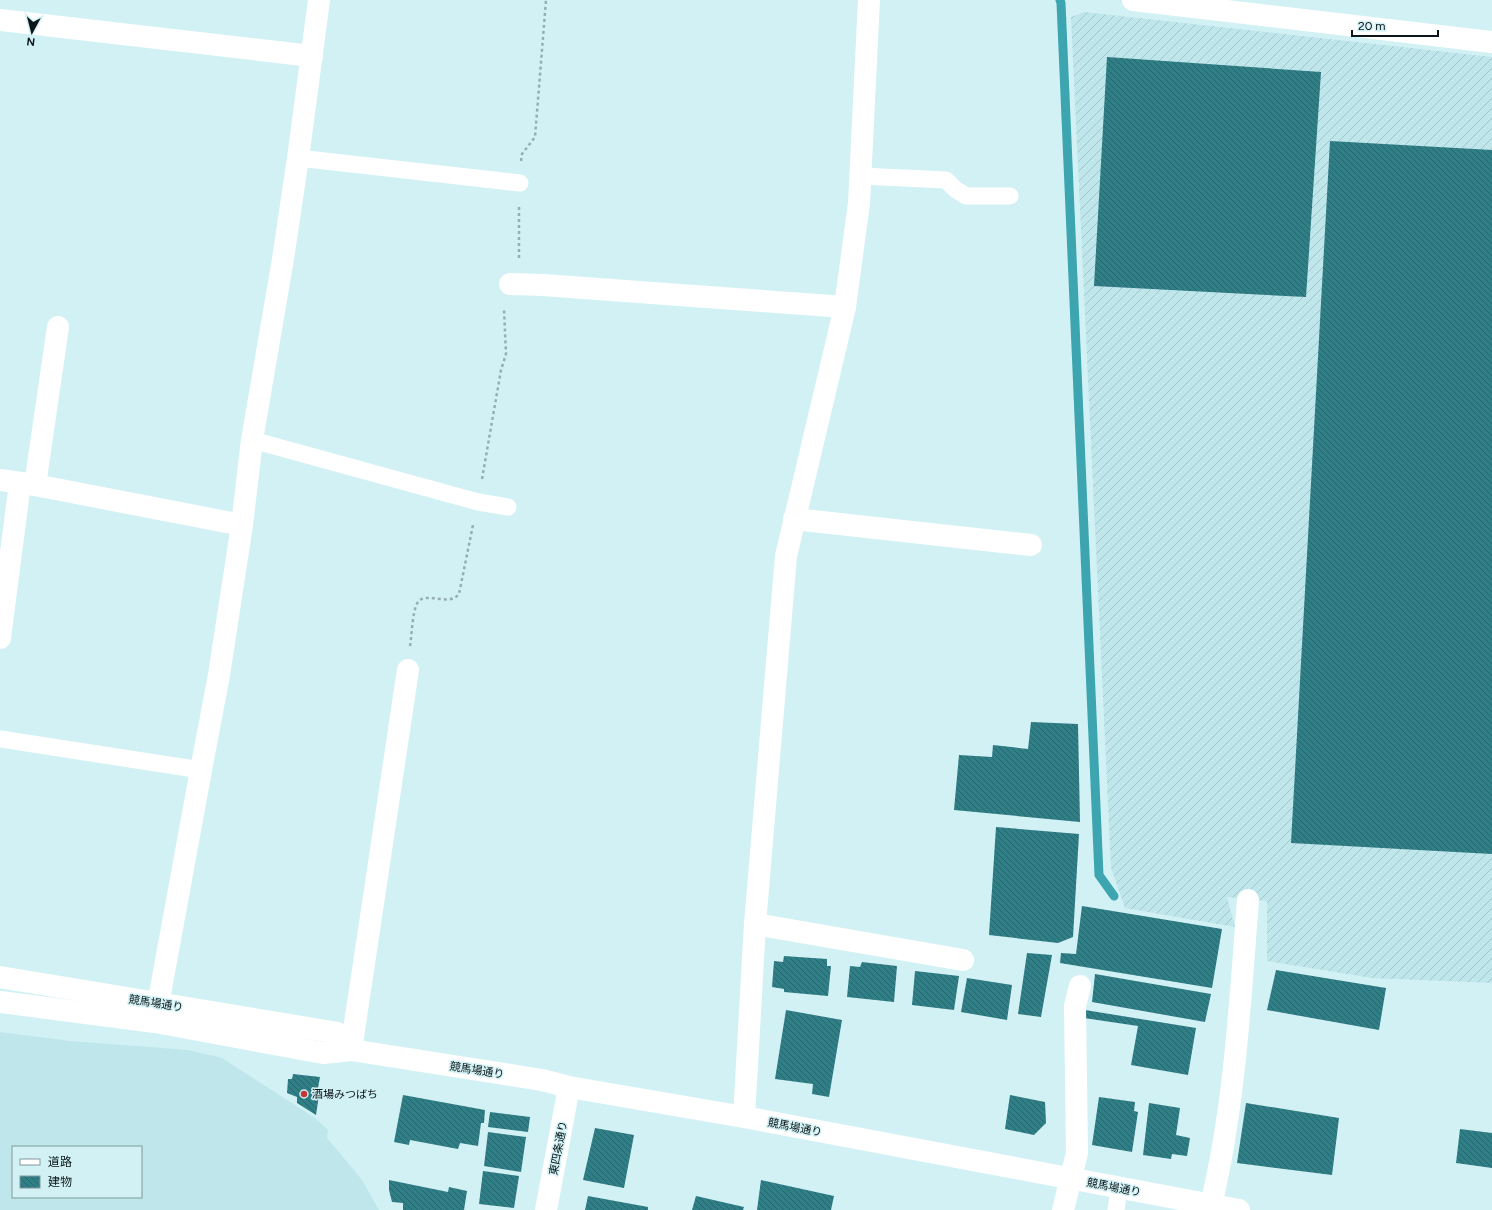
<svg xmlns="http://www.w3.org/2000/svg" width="1492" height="1210" viewBox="0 0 1492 1210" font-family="Figtree,'Noto Sans JP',sans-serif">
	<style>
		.built { fill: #bee6eb; fill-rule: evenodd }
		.industrial { fill: url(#industrial-furrows) }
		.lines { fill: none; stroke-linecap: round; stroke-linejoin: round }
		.stream { stroke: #3da5b0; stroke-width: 9 }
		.building { fill: url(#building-back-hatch) }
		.path { stroke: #95aeb1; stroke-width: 2.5; stroke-dasharray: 3 3; stroke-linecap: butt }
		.service { stroke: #fff; stroke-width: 17 }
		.minor { stroke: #fff; stroke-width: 22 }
		.tertiary { stroke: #fff; stroke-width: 22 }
		.poi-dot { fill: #c53636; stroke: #d2f1f5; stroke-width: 1.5 }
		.labels { text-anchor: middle; stroke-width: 3; stroke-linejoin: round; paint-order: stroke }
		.street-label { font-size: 11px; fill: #0b1618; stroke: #d2f1f5 }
		.poi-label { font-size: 11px; fill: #0b1618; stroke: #d2f1f5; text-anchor: start }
	</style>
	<defs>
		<pattern id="industrial-furrows" width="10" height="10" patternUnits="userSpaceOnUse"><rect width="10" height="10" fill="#bee6eb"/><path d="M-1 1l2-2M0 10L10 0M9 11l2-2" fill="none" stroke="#a2c5c9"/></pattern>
		<pattern id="building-back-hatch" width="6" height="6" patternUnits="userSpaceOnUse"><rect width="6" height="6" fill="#307e86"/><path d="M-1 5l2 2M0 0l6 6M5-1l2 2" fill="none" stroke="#27666d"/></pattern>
	</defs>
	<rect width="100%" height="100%" fill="#d2f1f5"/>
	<path class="built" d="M 0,1032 L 70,1041 L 188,1050 L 222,1058 L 315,1118 L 328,1130 L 327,1138 L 362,1180 L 379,1210 L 0,1210 ZM 13,1147 L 141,1147 L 141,1197 L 13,1197 Z"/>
	<polygon class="industrial" points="1084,12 1492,57 1492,983 1372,978 1267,961 1267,901 1227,897 1235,927 1125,908 1111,868 1071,17"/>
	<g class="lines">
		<polyline class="stream" points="1060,0 1061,3 1099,875 1114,896"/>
	</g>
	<g class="building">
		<polygon points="1107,57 1321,72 1306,297 1094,286"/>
		<polygon points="1330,141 1492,150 1492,854 1291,843"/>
		<polygon points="1031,722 1078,724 1080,822 954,810 959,755 992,757 993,745 1028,749"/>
		<polygon points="996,827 1079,834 1073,937 1058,943 989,935"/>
		<polygon points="1082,906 1222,929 1212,988 1060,963 1061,953 1076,954"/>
		<polygon points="1027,953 1052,955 1041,1017 1018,1014"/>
		<polygon points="784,956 827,959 827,966 831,966 828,996 784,992 784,989 772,987 774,961 783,962"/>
		<polygon points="862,962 897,966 894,1002 847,997 850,966 860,967"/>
		<polygon points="1276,970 1386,988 1379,1030 1267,1010"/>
		<polygon points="915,971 959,976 954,1010 912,1005"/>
		<polygon points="1095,974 1211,994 1205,1022 1092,1002"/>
		<polygon points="967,978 1012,985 1007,1020 961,1012"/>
		<polygon points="786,1010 842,1020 829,1097 812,1094 813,1084 775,1079"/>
		<polygon points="1085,1010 1196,1028 1188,1075 1131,1065 1138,1026 1084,1018"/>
		<polygon points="293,1074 320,1077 317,1094 319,1095 316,1115 297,1103 297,1097 287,1093 288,1079 292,1079"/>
		<polygon points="403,1095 485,1110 484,1123 481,1123 478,1146 460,1143 458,1149 410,1140 409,1145 394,1142"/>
		<polygon points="1010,1095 1045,1102 1046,1123 1034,1135 1005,1129"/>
		<polygon points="1099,1097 1135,1102 1134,1111 1138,1112 1132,1152 1092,1145"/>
		<polygon points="1149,1103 1180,1108 1176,1135 1190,1138 1187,1156 1172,1154 1171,1159 1143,1155"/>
		<polygon points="1246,1103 1339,1118 1332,1175 1237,1163"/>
		<polygon points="490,1112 530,1117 528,1132 488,1127"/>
		<polygon points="595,1128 634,1135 624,1188 583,1180"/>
		<polygon points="1460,1129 1492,1133 1492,1168 1456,1163"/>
		<polygon points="488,1132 526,1137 521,1172 484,1166"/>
		<polygon points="483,1171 519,1176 514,1208 479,1204"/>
		<polygon points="389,1180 448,1192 449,1187 467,1191 464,1210 403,1210 403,1203 392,1202 389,1190"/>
		<polygon points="761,1180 834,1196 831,1210 757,1210"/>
		<polygon points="588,1196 648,1207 648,1210 585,1210"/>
		<polygon points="696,1196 744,1207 743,1210 692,1210"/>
	</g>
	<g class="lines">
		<g class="path">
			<polyline points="521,161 522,154 535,137 546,0"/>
			<polyline points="519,258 519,205"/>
			<polyline points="482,479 501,370 506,354 504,309"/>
			<path d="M 410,646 C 412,635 412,611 418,602 C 426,591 449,607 459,594 L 473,525"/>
		</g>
		<g class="service">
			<polyline points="298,158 520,183"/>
			<polyline points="861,176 946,180 955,189 966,196 1010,196"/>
			<polyline points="252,440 478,502 508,507"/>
			<polyline points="0,739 201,770"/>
			<polyline points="1116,1210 1119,1188"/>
		</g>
		<g class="minor">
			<polyline points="1133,0 1492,42"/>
			<polyline points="0,20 312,56"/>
			<polyline points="510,284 543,285 845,307"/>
			<polyline points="0,480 35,485 242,525"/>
			<polyline points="35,485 58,327"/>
			<polyline points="794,519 1031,545"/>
			<polyline points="0,638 20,483"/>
			<polyline points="755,924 963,960"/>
			<polyline points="155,1021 201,770 219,675 242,525 252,440 283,259 298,158 319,0"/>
			<polyline points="351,1050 408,670"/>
			<polyline points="744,1117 755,924 786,556 845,307 859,203 869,0"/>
			<path d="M 1211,1205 C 1235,1105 1240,1002 1248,900"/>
			<polyline points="1063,1210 1077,1153 1075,1006 1080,986"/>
		</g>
		<g class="tertiary">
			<polyline points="0,977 338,1033 351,1050"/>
			<polyline points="0,1002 155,1022 323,1053 351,1050 542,1080 569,1087 744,1117 1239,1210"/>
			<polyline points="546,1210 569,1087"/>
		</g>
	</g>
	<circle class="poi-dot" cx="304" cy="1094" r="4"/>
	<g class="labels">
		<g class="street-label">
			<text transform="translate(156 1003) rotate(9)" y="4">競馬場通り</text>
			<text transform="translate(477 1070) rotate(9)" y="4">競馬場通り</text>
			<text transform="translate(795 1127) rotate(11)" y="4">競馬場通り</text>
			<text transform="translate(558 1148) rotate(-79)" y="4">東四条通り</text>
			<text transform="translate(1114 1187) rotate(11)" y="4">競馬場通り</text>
		</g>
		<g class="poi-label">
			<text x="312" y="1098">酒場みつばち</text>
		</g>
	</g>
	<rect x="12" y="1146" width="130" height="52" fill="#d2f1f5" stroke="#82999d"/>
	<rect x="20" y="1159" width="20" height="6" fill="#ffffff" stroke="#82999d"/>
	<text x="48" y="1166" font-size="12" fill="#0b1618">道路</text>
	<rect x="20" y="1176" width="20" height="12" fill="url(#building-back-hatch)" stroke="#82999d"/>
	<text x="48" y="1186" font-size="12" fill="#0b1618">建物</text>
	<g transform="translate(32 32) rotate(187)" stroke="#d2f1f5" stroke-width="3" paint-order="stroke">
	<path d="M0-3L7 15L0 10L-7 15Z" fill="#0b1618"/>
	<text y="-6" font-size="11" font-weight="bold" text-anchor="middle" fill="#0b1618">N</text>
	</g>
	<path d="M1352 30v6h86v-6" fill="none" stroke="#0b1618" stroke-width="2"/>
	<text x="1358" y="30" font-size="12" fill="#0b1618" stroke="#d2f1f5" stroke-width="3" paint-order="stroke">20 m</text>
</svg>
